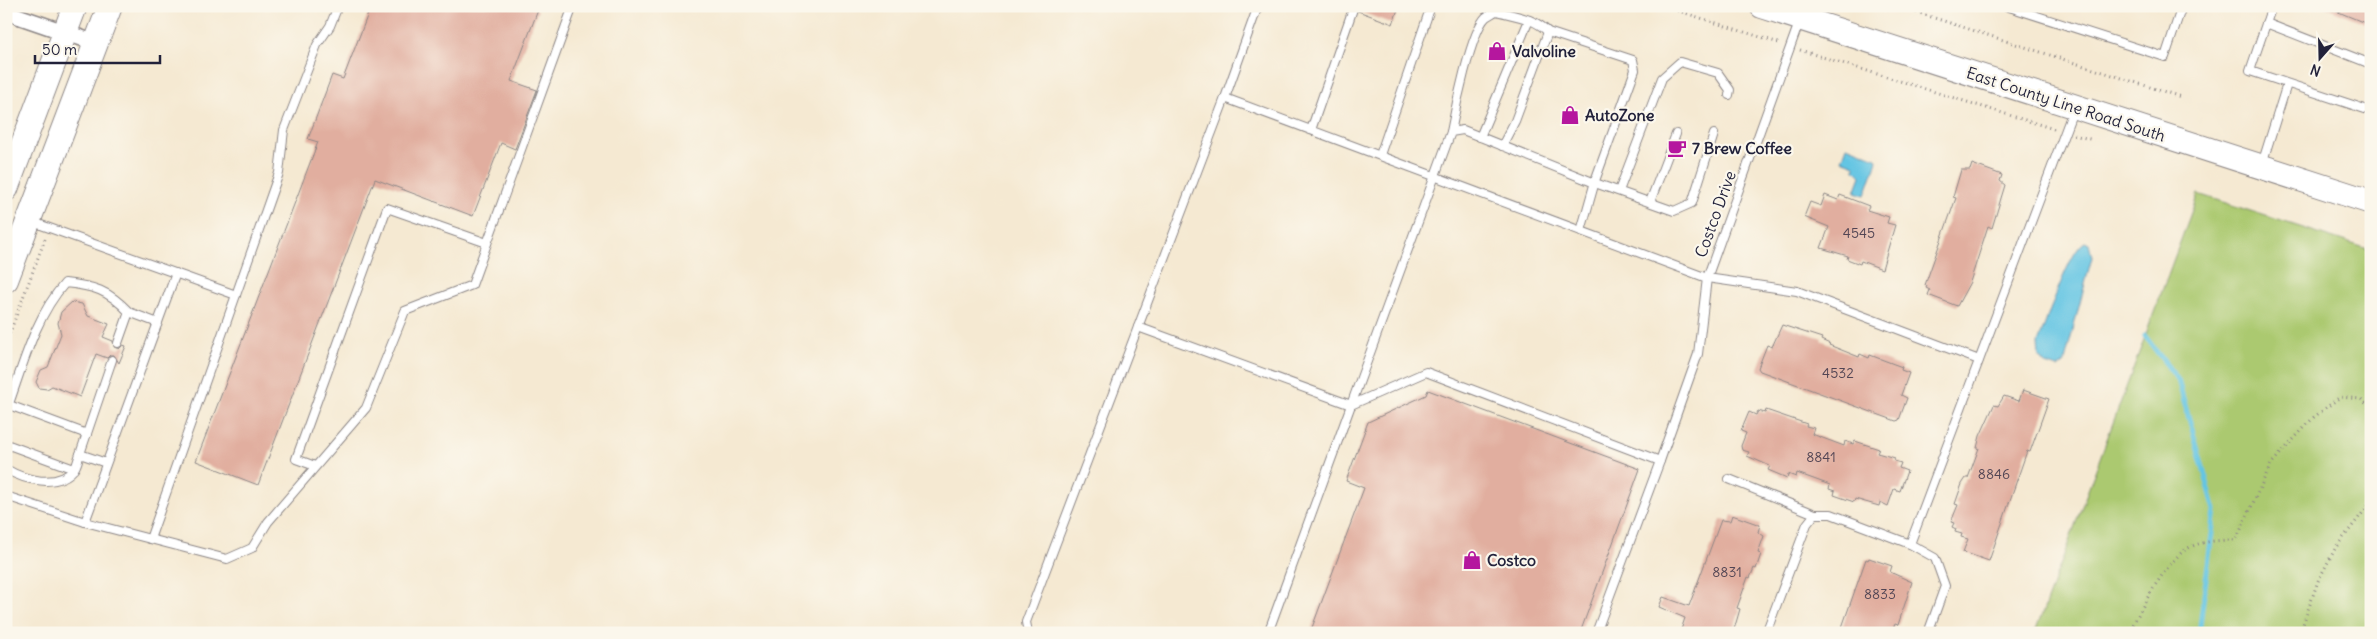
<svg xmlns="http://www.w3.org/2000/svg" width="2377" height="639" viewBox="0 0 2377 639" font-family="Delius,sans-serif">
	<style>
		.green { fill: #abc970; stroke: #667656 }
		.water { fill: #64c5e3; stroke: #43748f }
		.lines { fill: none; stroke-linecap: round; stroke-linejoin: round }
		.stream { stroke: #64c5e3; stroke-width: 5 }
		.building { fill: #e1ae9f }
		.lane-casing { stroke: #8c8686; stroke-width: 10 }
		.street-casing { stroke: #8c8686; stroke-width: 18 }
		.primary-casing { stroke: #8c8686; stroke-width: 26 }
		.path { stroke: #8c8686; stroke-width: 3; stroke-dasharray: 1 4; stroke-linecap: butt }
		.lane { stroke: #fff; stroke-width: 8 }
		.street { stroke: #fff; stroke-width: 15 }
		.primary { stroke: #fff; stroke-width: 24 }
		.labels { text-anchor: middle; stroke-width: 4.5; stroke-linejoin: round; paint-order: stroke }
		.number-label { font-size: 14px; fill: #524554 }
		.poi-label { font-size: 16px; font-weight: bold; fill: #22223b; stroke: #fbf7ec; text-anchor: start }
		.street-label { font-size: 16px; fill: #22223b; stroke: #fbf7ec }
	</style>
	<rect width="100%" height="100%" fill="#fbf7ec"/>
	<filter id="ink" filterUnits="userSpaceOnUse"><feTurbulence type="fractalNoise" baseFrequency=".02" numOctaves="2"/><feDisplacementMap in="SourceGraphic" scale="10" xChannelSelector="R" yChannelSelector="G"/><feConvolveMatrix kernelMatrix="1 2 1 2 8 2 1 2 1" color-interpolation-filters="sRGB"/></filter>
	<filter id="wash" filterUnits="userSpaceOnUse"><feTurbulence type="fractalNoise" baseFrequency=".0096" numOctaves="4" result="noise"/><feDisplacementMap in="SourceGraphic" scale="20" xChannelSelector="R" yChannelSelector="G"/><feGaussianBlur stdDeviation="1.12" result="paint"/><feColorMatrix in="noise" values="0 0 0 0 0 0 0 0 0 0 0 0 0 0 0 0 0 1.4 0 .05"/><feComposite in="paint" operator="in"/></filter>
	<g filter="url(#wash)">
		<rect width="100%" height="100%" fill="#f5e9d2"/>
		<polygon class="green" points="2198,194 2371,250 2371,633 2035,633"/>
		<g class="water">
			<polygon points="1847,146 1876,158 1877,161 1865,195 1855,192 1861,176 1855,170 1855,165 1842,160"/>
			<path d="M 2085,242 L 2089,244 L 2092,257 L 2064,364 L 2058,368 L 2045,364 L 2039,357 L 2038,343 C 2046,323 2069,250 2085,242 Z"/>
		</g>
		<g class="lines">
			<polyline class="stream" points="2145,336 2178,380 2215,510 2199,633"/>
		</g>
		<g id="blocks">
			<g class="building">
				<polygon points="371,6 528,6 538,10 511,81 537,90 515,149 501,143 473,216 375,179 258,485 196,461 318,142 308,139 332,75 343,79"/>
				<polygon points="1359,6 1399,6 1393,24 1358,11"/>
				<polygon points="2324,6 2371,6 2371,7 2365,23"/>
				<polygon points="1972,164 2002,175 2000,181 2005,185 1992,228 1988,226 1970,282 1957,306 1928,295 1930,290 1926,288 1927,286 1925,285 1956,198 1953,197 1961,170 1970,170"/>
				<polygon points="1825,195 1838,200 1840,195 1869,206 1867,210 1889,217 1887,223 1895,225 1882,269 1861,261 1860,264 1847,259 1848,256 1821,248 1829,227 1804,217 1810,202 1821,206"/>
				<polygon points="72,302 82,304 88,316 109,324 103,337 113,341 114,347 119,349 123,345 126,346 119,363 114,355 110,355 107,358 96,354 80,397 52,386 47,389 39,388 36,382 41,370 48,367 61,334 58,323 61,312"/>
				<polygon points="1782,325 1822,338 1821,340 1830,344 1829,345 1859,357 1860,354 1869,358 1870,355 1902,367 1901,370 1909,373 1901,395 1907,398 1899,420 1896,421 1760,371 1758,368 1767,345 1772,347"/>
				<polygon points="1428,390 1640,469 1580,633 1310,633 1364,488 1346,481 1368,422 1426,395"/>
				<polygon points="2023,390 2049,399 2030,452 2027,451 1989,561 1963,552 1968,539 1961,537 1962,534 1955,532 1956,529 1952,527 1954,523 1951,522 1958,505 1955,504 1962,484 1966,478 1968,478 1979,448 1977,448 1980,436 1994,405 1998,406 2004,396 2019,401"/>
				<polygon points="1766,410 1807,424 1806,426 1814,428 1812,434 1844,446 1845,441 1853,444 1855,441 1879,449 1877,453 1895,458 1894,461 1901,463 1899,468 1907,471 1900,491 1894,489 1888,506 1880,502 1879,506 1855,499 1854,502 1834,495 1835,491 1829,489 1830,485 1797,473 1796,477 1788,474 1787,478 1768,470 1770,466 1747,456 1749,452 1742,450 1741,446 1746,433 1741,431 1749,412 1756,415 1758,411 1765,413"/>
				<polygon points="1732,515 1760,525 1758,532 1764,536 1758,553 1761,554 1756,569 1754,568 1750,578 1748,577 1737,608 1740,609 1733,633 1680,633 1685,618 1659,607 1663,597 1689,606 1721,520 1730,521"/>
				<polygon points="1869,558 1892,566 1890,572 1912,582 1898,625 1895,624 1891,633 1840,633 1866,559 1868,560"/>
			</g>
		</g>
	</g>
	<g filter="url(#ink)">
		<use href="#blocks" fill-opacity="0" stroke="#8c8686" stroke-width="1"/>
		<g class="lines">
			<g class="lane-casing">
				<g id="lane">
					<polyline points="1258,6 1225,98 1707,278 1797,291 1979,360"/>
					<polyline points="2006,6 2165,57 2182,6"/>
					<polyline points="2272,6 2250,71 2371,111"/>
					<polyline points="2266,23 2371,64"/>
					<polyline points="1311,130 1354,6"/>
					<path d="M 1451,132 C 1455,110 1471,31 1486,17 C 1489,15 1493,13 1496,11 C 1515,16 1535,18 1548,32 L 1633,60 L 1635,70 L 1596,178 L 1581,231"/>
					<polyline points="1480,137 1529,20"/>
					<polyline points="1502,146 1515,121 1548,32"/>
					<polyline points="1380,155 1431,6"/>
					<polyline points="2262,164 2287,84"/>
					<polyline points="1619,191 1662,78 1680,62 1718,73 1730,90 1729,95"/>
					<polyline points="1650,202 1676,134"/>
					<polyline points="30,221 236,295"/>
					<polyline points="1138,327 1351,405 1451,132 1463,130 1595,183 1674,211 1692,203 1714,134"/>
					<polyline points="118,343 129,312 158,323"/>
					<polyline points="9,405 87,434"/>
					<path d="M 6,412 C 22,369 34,318 65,283 C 94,286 108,290 129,312"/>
					<polyline points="6,444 74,469"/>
					<polyline points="106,463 80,454 112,360"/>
					<polyline points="315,466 296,459 387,208 487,243"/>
					<path d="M 6,469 C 24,480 58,489 74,469 C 77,466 78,459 80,454"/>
					<polyline points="1729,479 1815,514"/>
					<polyline points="6,496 85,522 227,559 252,548 268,522 366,408 405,311 472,285 573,6"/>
					<polyline points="85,522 176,273"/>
					<polyline points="150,539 279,173 284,130 317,45 330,26 338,6"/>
					<polyline points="1028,633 1026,622 1225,98"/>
					<polyline points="1268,633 1351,405 1426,372 1660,461 1698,354 1707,278 1805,6"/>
					<polyline points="1596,633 1660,461"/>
					<polyline points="1766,633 1807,524 1815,514 1831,514 1910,544"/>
					<polyline points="1928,633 1945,586 1935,558 1910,544 2074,108"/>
				</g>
			</g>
			<g class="street-casing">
				<polyline id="street" points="6,12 96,43"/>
			</g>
			<g class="primary-casing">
				<g id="primary">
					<polyline points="1762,6 2371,202"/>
					<polyline points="6,189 75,6"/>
					<polyline points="6,280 110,6"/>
				</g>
			</g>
			<g class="path">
				<polyline points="1663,6 1779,43"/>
				<polyline points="1897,6 2181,97"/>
				<polyline points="1800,50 2054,129"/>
				<polyline points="2074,135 2093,140"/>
				<polyline points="6,343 45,239"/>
				<path d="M 2129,633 C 2141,608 2160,573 2180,554 C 2193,541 2219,540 2236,540 L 2271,464 L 2314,417 L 2340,397 L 2361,399 L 2371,408"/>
				<polyline points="2300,633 2318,581 2336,547 2371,502"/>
			</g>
			<use href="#lane" class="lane"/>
			<use href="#street" class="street"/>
			<use href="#primary" class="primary"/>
		</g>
	</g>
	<defs>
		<g id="shop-bare" transform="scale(1.5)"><path d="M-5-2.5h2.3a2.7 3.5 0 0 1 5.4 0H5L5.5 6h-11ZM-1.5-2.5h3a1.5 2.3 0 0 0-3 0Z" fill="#b5179e" stroke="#fbf7ec" stroke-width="2.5" paint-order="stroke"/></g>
		<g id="cafe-bare" transform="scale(1.5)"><path d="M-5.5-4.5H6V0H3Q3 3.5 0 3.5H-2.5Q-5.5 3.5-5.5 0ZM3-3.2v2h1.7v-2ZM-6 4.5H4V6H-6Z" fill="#b5179e" stroke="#fbf7ec" stroke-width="2.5" paint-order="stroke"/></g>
	</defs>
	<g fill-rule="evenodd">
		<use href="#shop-bare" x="1497" y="51"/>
		<use href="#shop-bare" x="1570" y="115"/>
		<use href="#cafe-bare" x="1677" y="148"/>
		<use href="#shop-bare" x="1472" y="560"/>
	</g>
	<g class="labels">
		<g class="number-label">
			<text x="1859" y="238">4545</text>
			<text x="1838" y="378">4532</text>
			<text x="1821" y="462">8841</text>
			<text x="1994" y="479">8846</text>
			<text x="1727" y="577">8831</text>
			<text x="1880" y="599">8833</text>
		</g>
		<g class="poi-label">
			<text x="1512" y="57">Valvoline</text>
			<text x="1585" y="121">AutoZone</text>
			<text x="1692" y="154">7 Brew Coffee</text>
			<text x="1487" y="566">Costco</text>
		</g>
		<g class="street-label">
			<text transform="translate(2066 104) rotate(18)" y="6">East County Line Road South</text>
			<text transform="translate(1715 214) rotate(-70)" y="6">Costco Drive</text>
		</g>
	</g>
	<rect width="2377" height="639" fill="none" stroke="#fbf7ec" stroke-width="25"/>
	<g transform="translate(2320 58) rotate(200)" stroke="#fbf7ec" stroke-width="4" paint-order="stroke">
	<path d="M0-4L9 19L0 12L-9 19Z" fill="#22223b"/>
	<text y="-8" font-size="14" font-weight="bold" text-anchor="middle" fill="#22223b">N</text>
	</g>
	<path d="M35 55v8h125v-8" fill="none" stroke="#22223b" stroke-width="2.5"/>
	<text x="42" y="55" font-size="15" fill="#22223b" stroke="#fbf7ec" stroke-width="4" paint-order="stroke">50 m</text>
</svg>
